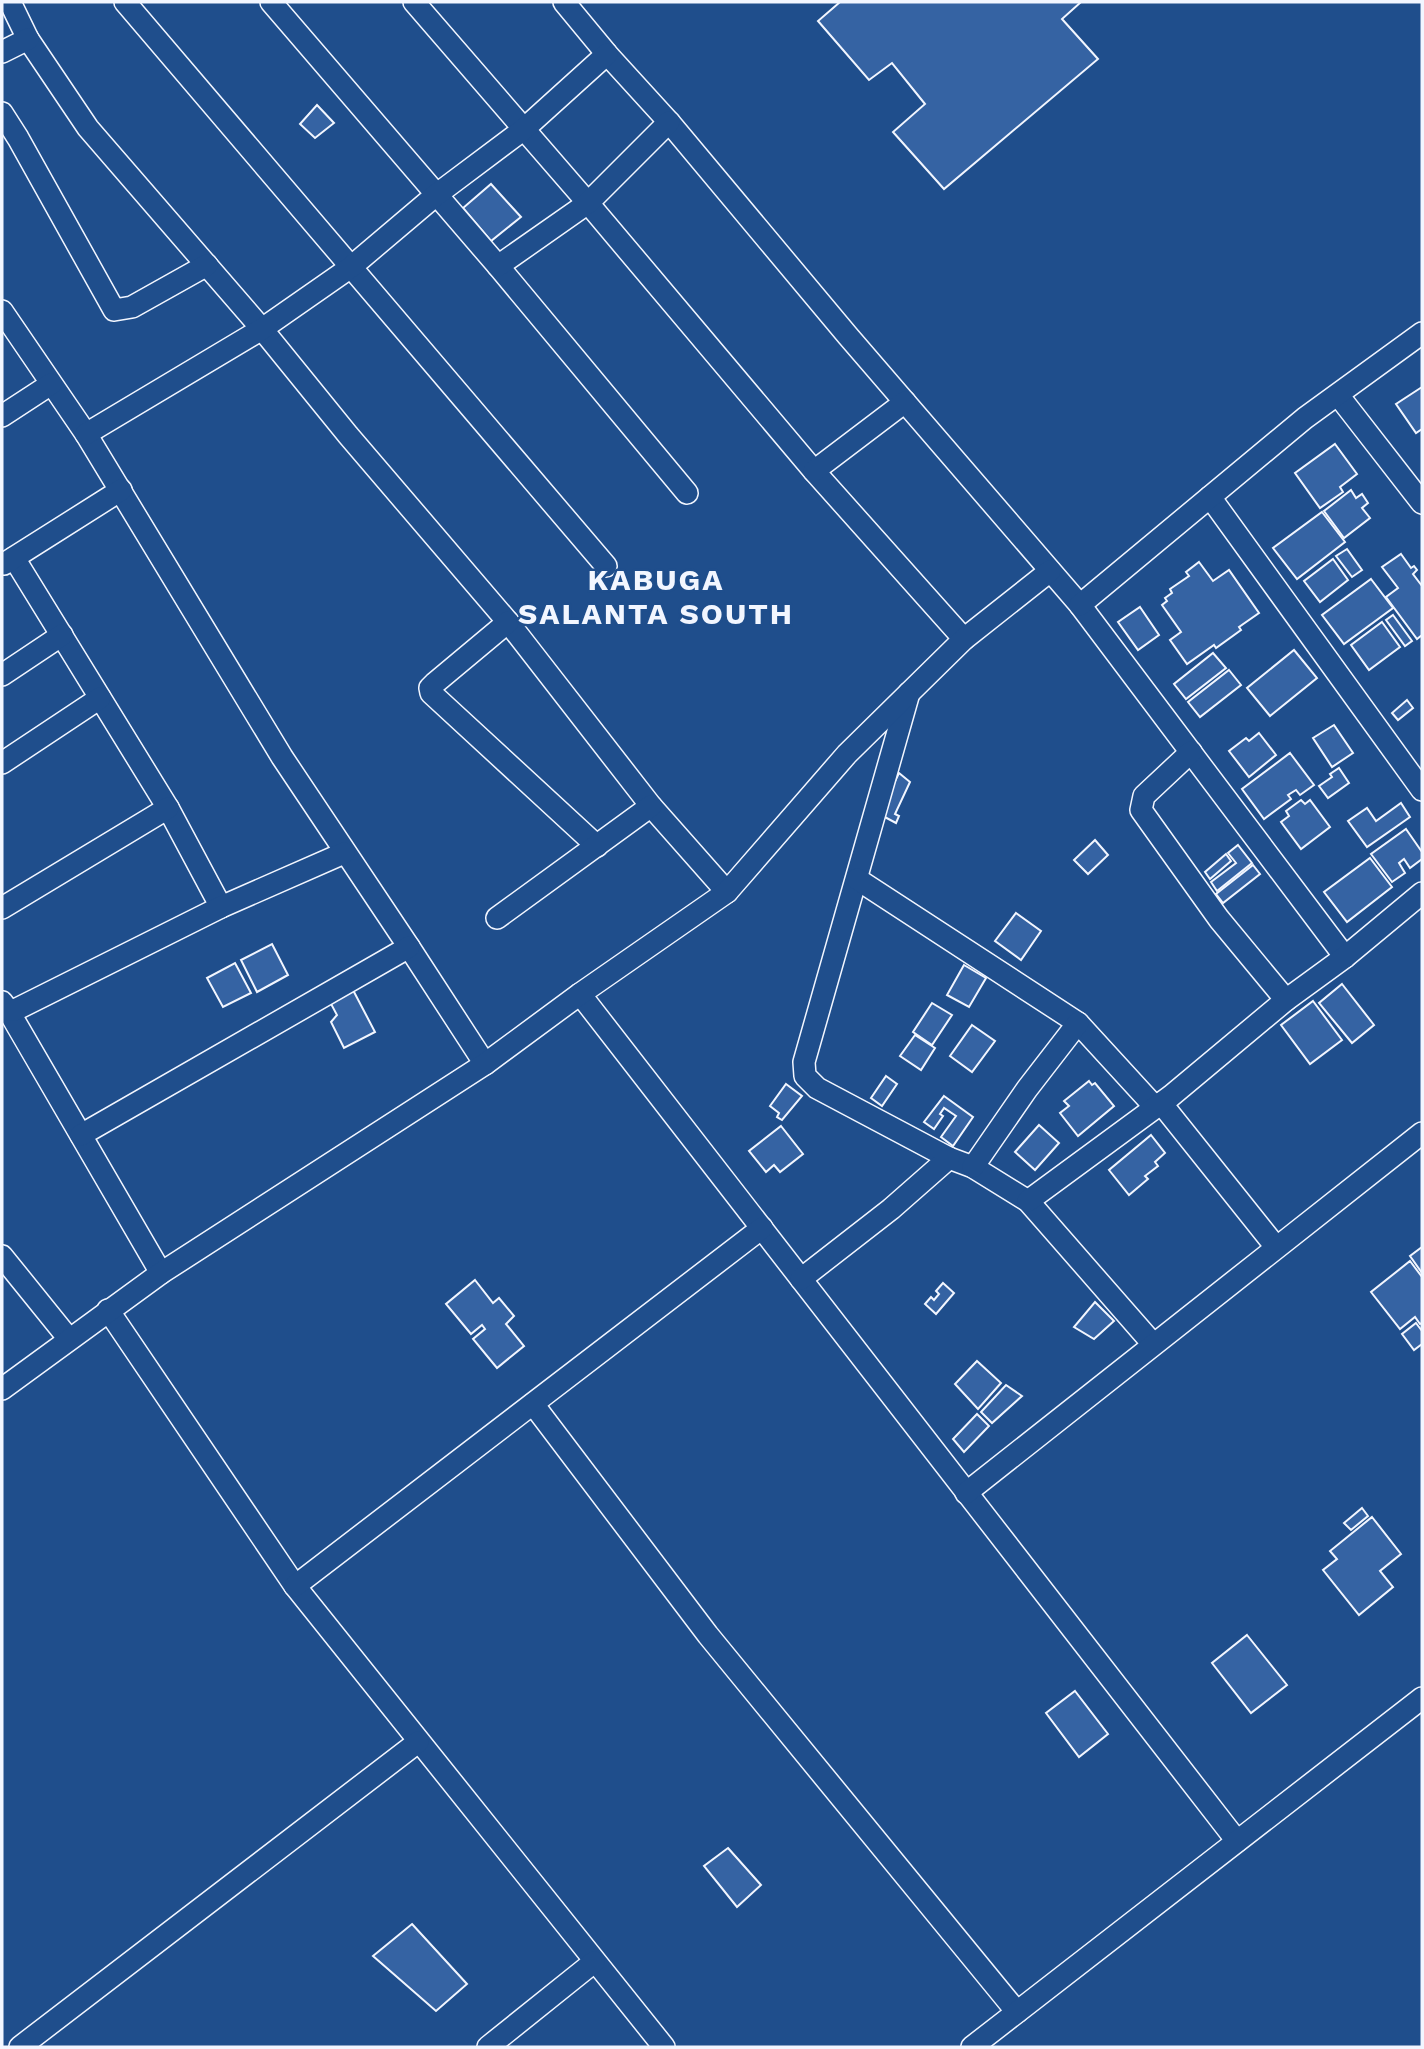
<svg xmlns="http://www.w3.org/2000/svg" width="1424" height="2049" viewBox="0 0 1424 2049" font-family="'Work Sans',sans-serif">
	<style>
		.building { fill: #3563a3; stroke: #f2f6ff; stroke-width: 2 }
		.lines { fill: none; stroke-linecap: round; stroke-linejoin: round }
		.minor-casing { stroke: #f2f6ff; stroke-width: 24 }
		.minor { stroke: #1f4e8c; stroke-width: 21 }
		.labels { text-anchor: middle; stroke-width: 5; stroke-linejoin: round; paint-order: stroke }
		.district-label { font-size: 30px; font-weight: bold; letter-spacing: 2px; fill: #f2f6ff; stroke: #1f4e8c }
	</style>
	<rect width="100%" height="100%" fill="#1f4e8c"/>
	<g class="building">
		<polygon points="840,2 1081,2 1062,19 1098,59 944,189 893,132 925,104 892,63 869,80 818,21"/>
		<polygon points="317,105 334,123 315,138 300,124"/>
		<polygon points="491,184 521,217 491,241 463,208"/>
		<polygon points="1422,387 1422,429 1416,433 1396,404"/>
		<polygon points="1335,444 1357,474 1340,487 1343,492 1320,508 1295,473"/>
		<polygon points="1351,490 1356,498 1362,494 1368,503 1362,508 1370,518 1344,538 1324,511"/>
		<polygon points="1322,512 1345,542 1297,579 1273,548"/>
		<polygon points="1347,549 1362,570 1352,577 1336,556"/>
		<polygon points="1401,554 1411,568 1414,566 1417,570 1413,574 1422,586 1422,635 1417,639 1386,597 1398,588 1382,567"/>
		<polygon points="1333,559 1348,580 1320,602 1304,581"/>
		<polygon points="1199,562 1213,581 1229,570 1259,613 1239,627 1241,630 1216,648 1214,645 1187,664 1170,640 1181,632 1162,605 1167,601 1165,598 1172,593 1170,589 1189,576 1186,572"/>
		<polygon points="1371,579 1393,608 1344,644 1322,615"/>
		<polygon points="1140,607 1159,635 1138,650 1118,622"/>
		<polygon points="1393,615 1412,641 1405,646 1386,620"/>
		<polygon points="1382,622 1400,647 1369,670 1351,645"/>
		<polygon points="1294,650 1317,678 1270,716 1247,688"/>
		<polygon points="1213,653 1226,668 1186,699 1174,684"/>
		<polygon points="1229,670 1241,685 1200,717 1188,702"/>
		<polygon points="1407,700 1413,708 1398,720 1392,713"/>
		<polygon points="1334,725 1353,753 1332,767 1313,738"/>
		<polygon points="1259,733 1276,755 1249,777 1229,751 1246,738 1249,741"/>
		<polygon points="1290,753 1314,785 1300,795 1296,790 1288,795 1291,799 1264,819 1242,789"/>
		<polygon points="1339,768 1349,783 1328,798 1319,786 1332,777 1330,774"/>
		<polygon points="899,773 910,782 895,814 899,816 896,823 879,814"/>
		<polygon points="1301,800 1305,804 1310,800 1330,827 1301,849 1281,822 1289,816 1286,811"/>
		<polygon points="1401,803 1410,817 1367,847 1348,821 1367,808 1376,821"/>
		<polygon points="1406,829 1422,852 1422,859 1410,868 1404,859 1399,863 1405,873 1392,882 1371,854"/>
		<polygon points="1095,840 1108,855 1088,874 1074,860"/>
		<polygon points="1238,845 1252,863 1217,891 1211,882 1236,863 1228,853"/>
		<polygon points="1226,854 1231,861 1210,879 1205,872"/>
		<polygon points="1370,858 1392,887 1347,922 1324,892"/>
		<polygon points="1253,865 1260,874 1223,903 1216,894"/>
		<polygon points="1016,913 1041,931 1021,960 995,941"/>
		<polygon points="272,944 288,975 257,992 241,960"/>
		<polygon points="235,963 251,993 223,1007 207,978"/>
		<polygon points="964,965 986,978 969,1007 947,995"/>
		<polygon points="1342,984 1374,1025 1352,1043 1319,1003"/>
		<polygon points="353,990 375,1032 344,1048 331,1022 337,1015 330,1002"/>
		<polygon points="1313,1001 1342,1040 1310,1064 1281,1025"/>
		<polygon points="932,1003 952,1015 932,1045 913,1032"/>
		<polygon points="972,1025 995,1041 972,1072 950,1056"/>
		<polygon points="915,1035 935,1048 921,1070 900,1056"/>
		<polygon points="886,1076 897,1084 882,1106 871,1098"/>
		<polygon points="1089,1081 1092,1085 1095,1083 1114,1106 1078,1136 1060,1113 1069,1106 1064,1101"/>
		<polygon points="786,1084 802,1096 782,1120 777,1117 779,1113 770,1106"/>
		<polygon points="944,1096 973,1117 953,1146 941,1137 956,1116 944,1108 940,1114 943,1116 934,1129 924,1122"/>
		<polygon points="1039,1125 1059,1143 1035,1170 1015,1152"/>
		<polygon points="781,1126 803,1154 780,1172 774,1165 766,1172 749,1151"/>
		<polygon points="1151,1135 1165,1153 1155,1162 1158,1166 1145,1176 1148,1179 1129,1195 1109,1170"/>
		<polygon points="1422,1247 1422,1273 1410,1256"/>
		<polygon points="1410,1261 1422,1277 1422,1323 1420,1324 1415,1317 1400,1329 1371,1292"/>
		<polygon points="475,1280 493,1303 499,1298 514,1316 506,1324 524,1346 497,1368 473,1339 485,1329 482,1325 471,1334 446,1304"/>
		<polygon points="943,1283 954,1293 936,1314 925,1304 931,1297 934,1300 939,1294 936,1291"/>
		<polygon points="1095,1302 1114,1321 1094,1339 1074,1327"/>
		<polygon points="1416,1323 1422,1331 1422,1344 1414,1350 1402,1334"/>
		<polygon points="977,1361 1001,1383 978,1409 955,1384"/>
		<polygon points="1006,1385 1022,1396 992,1423 981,1412"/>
		<polygon points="977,1414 989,1426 964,1452 953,1439"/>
		<polygon points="1362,1508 1368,1516 1351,1530 1344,1523"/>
		<polygon points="1372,1517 1401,1554 1380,1571 1393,1587 1359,1615 1323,1570 1337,1559 1330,1551"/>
		<polygon points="1247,1635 1287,1685 1251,1713 1212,1663"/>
		<polygon points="1075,1691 1108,1734 1079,1757 1046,1713"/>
		<polygon points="728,1848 761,1885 737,1907 704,1866"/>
		<polygon points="412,1924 467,1984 436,2011 373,1956"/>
	</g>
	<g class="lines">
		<g class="minor-casing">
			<g id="minor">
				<polyline points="10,2 28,39 88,128 262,329 348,435 508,622 651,806 727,892"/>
				<polyline points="125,2 606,566"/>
				<polyline points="271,2 498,266 687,493"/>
				<polyline points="414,2 588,203 814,471 964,639"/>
				<polyline points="564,2 607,54 669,122 848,336 1080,605 1345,957"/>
				<polyline points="2,52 28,39"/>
				<polyline points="2,113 18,138 114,310 132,307 207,265"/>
				<polyline points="498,266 588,203 669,122"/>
				<polyline points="2,311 86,434 282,757 409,947 485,1064"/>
				<polyline points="1338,395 1422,503"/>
				<polyline points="2,416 51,384"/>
				<polyline points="86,434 262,329 351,267 436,195 524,129 607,54"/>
				<polyline points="814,471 905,402"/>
				<polyline points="1210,497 1422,790"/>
				<polyline points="14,558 168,808 221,907"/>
				<polyline points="4,564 121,490"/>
				<polyline points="1080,605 1305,418 1422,333"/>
				<polyline points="508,622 435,683 430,688 431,693 597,846"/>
				<polyline points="2,675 62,635"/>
				<polyline points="909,693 804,1062 805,1076 817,1088 949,1158 973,1167 1028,1201 1153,1344"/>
				<polyline points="1191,752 1144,796 1141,810 1219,919 1286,1000"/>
				<polyline points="2,763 100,698"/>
				<polyline points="857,879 1078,1023 1155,1107"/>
				<polyline points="2,908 168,808"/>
				<polyline points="497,918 651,806"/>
				<polyline points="580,994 1237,1841"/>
				<polyline points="2,1002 8,1010 161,1273"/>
				<polyline points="8,1010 15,1010 221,907 344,853"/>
				<polyline points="1161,1103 1276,1247"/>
				<polyline points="81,1135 409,947"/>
				<polyline points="973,1167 1027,1089 1078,1023"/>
				<polyline points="1028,1201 1171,1096 1286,1000 1345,957 1422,893"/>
				<polyline points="2,1256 69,1339"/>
				<polyline points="801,1279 891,1209 949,1158"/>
				<polyline points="108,1310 295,1586 664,2047"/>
				<polyline points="2,1389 161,1273 485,1064 580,994 727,892 847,754 964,639 1050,571"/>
				<polyline points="533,1404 708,1635 1017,2012"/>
				<polyline points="966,1493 1422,1133"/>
				<polyline points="295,1586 762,1228"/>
				<polyline points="20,2047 418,1742"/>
				<polyline points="488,2047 594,1962"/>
				<polyline points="972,2047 1422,1698"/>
			</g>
		</g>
		<use href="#minor" class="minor"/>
	</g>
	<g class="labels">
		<g class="district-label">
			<text x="656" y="590">KABUGA<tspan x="656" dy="34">SALANTA SOUTH</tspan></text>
		</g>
	</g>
	<rect width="1424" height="2049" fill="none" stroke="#f2f6ff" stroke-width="7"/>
</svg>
